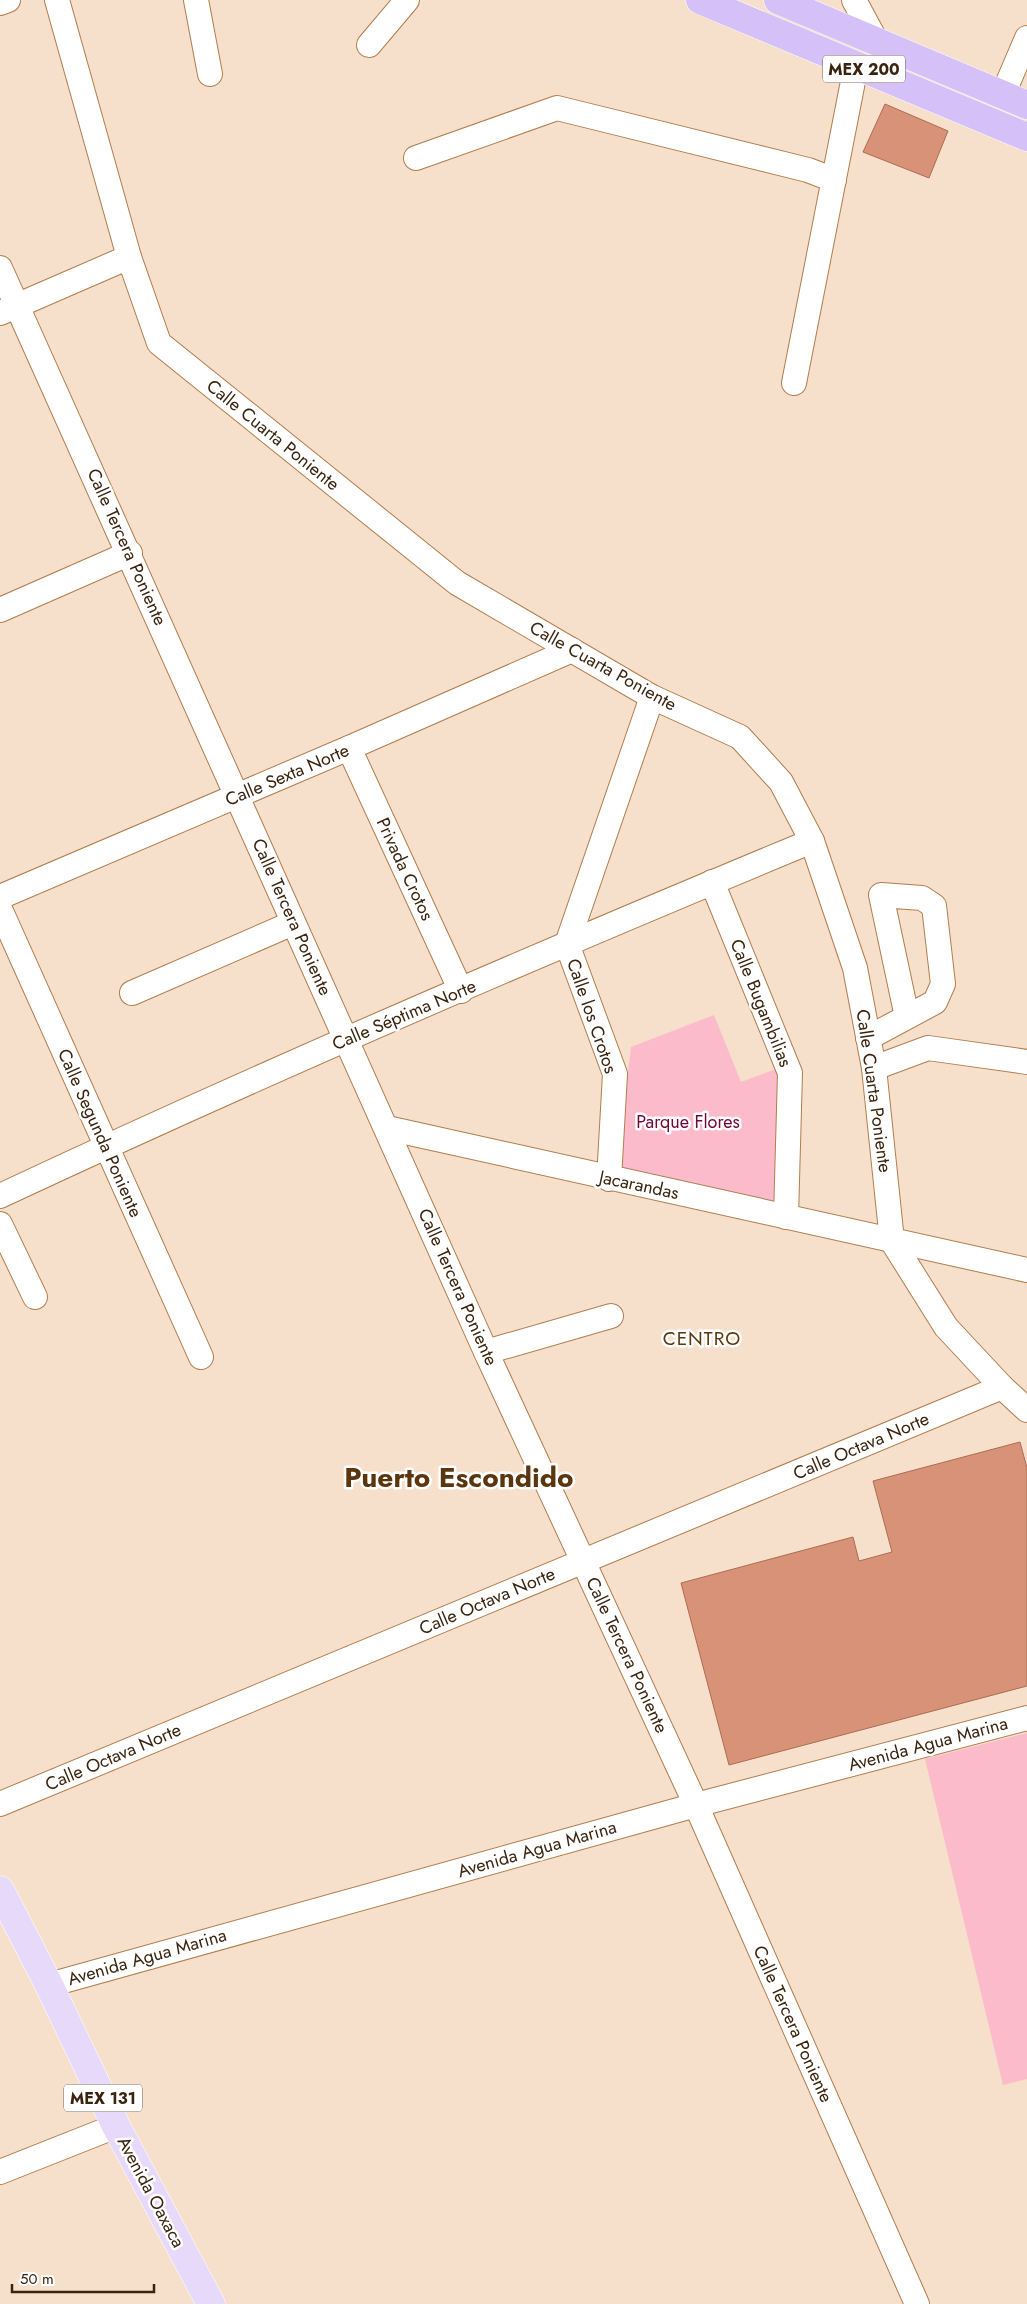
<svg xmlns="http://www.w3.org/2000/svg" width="1027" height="2304" viewBox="0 0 1027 2304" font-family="Jost,sans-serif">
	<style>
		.green { fill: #fbbbcb }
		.building { fill: #d89277; stroke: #ae6c51 }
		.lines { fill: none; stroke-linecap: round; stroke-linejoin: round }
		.minor-casing { stroke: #b27d4c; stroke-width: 26 }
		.major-casing { stroke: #fff; stroke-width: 29 }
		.highway-casing { stroke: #fff; stroke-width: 29 }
		.minor { stroke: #fff; stroke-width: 24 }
		.major { stroke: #e6d9fa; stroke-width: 28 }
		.highway { stroke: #d5c0f7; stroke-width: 28 }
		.labels { text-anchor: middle; stroke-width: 5; stroke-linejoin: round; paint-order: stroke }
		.shield { fill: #fff; stroke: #756657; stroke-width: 1 }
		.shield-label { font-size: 16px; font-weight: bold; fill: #3a240f }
		.street-label { font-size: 18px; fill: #3a240f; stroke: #fff }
		.park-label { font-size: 18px; fill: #700536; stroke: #fff }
		.neighbourhood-label { font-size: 19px; letter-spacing: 1px; fill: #5a350d; stroke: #fff }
		.town-label { font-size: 28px; font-weight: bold; fill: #5a350d; stroke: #fff }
	</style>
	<rect width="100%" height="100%" fill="#f6dfcb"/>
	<g class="green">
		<polygon points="714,1015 741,1082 784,1066 780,1210 616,1174 631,1047"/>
		<polygon points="1027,1733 1027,2079 1003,2085 925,1759"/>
	</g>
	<g class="building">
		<polygon points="885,104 948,131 929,178 863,152"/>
		<polygon points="1020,1442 1027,1468 1027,1686 729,1765 681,1583 853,1537 859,1561 892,1552 873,1481"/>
	</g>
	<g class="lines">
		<g class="minor-casing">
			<g id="minor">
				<polyline points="57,0 129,257 159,343 457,583 652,697 740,737 781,782 812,841 855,968 874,1068 892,1241 946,1327 1002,1387 1027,1410"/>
				<polyline points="196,0 210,74"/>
				<polyline points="854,0 876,41"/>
				<polyline points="0,3 8,0"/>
				<polyline points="369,45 407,0"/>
				<polyline points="1003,94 1027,38"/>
				<polyline points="416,158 557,108 808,170 834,180"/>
				<polyline points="0,268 486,1352 696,1805 917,2304"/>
				<polyline points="0,313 129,257"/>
				<polyline points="794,383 856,66"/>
				<polyline points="0,610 130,553"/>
				<polyline points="349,748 461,991"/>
				<polyline points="712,882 790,1073 786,1217"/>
				<polyline points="0,897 349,748 572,650"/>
				<polyline points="0,909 201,1357"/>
				<polyline points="132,993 293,923"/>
				<polyline points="868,1038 935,1002 943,984 934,906 922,898 881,895 907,1017"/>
				<polyline points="874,1068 928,1048 1027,1062"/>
				<polyline points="387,1128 1027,1270"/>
				<polyline points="609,1179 615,1074 567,944 652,697"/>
				<path d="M 0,1196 C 267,1071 539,954 812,841"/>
				<polyline points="0,1224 35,1297"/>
				<polyline points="486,1352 611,1316"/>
				<polyline points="0,1804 1002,1387"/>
				<polyline points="49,1985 696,1805 1027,1718"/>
				<polyline points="0,2172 116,2126"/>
			</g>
		</g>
		<g class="major-casing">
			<polyline id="major" points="0,1890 49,1985 116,2126 211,2304"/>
		</g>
		<g class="highway-casing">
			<g id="highway">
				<polyline points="700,0 1027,137"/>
				<polyline points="778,0 1027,105"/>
			</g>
		</g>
		<use href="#minor" class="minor"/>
		<use href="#major" class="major"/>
		<use href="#highway" class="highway"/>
	</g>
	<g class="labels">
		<g class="shield">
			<rect x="823" y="55.5" width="82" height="27" rx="4"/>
			<rect x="64" y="2084.5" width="78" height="27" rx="4"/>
		</g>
		<g class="shield-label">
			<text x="864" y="75">MEX 200</text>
			<text x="103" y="2104">MEX 131</text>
		</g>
		<g class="street-label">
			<text transform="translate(273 435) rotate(39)" y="6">Calle Cuarta Poniente</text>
			<text transform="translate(127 547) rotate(66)" y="6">Calle Tercera Poniente</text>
			<text transform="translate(603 666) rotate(29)" y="6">Calle Cuarta Poniente</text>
			<text transform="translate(287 775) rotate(-23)" y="6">Calle Sexta Norte</text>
			<text transform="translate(405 869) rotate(65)" y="6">Privada Crotos</text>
			<text transform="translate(292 917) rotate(66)" y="6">Calle Tercera Poniente</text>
			<text transform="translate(761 1003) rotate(68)" y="6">Calle Bugambilias</text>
			<text transform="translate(404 1015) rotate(-23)" y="6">Calle Séptima Norte</text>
			<text transform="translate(592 1016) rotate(71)" y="6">Calle los Crotos</text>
			<text transform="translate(874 1091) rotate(82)" y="6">Calle Cuarta Poniente</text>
			<text transform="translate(100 1133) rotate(66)" y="6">Calle Segunda Poniente</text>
			<text transform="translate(639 1185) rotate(12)" y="6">Jacarandas</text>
			<text transform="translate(458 1287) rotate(66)" y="6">Calle Tercera Poniente</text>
			<text transform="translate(861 1446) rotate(-23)" y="6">Calle Octava Norte</text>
			<text transform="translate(487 1601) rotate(-23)" y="6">Calle Octava Norte</text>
			<text transform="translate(627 1655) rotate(65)" y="6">Calle Tercera Poniente</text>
			<text transform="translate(928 1744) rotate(-15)" y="6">Avenida Agua Marina</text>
			<text transform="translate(113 1757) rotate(-23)" y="6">Calle Octava Norte</text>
			<text transform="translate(537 1849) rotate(-16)" y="6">Avenida Agua Marina</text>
			<text transform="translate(147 1957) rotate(-16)" y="6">Avenida Agua Marina</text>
			<text transform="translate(793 2024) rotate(66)" y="6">Calle Tercera Poniente</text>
			<text transform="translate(151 2192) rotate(62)" y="6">Avenida Oaxaca</text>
		</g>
		<g class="park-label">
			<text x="688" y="1128">Parque Flores</text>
		</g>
		<g class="neighbourhood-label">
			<text x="702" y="1345">CENTRO</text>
		</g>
		<g class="town-label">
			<text x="459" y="1487">Puerto Escondido</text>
		</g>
	</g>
	<path d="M12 2284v8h142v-8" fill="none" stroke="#3a240f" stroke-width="2.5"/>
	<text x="20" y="2284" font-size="15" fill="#3a240f" stroke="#ffffff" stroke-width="4" paint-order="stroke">50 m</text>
</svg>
